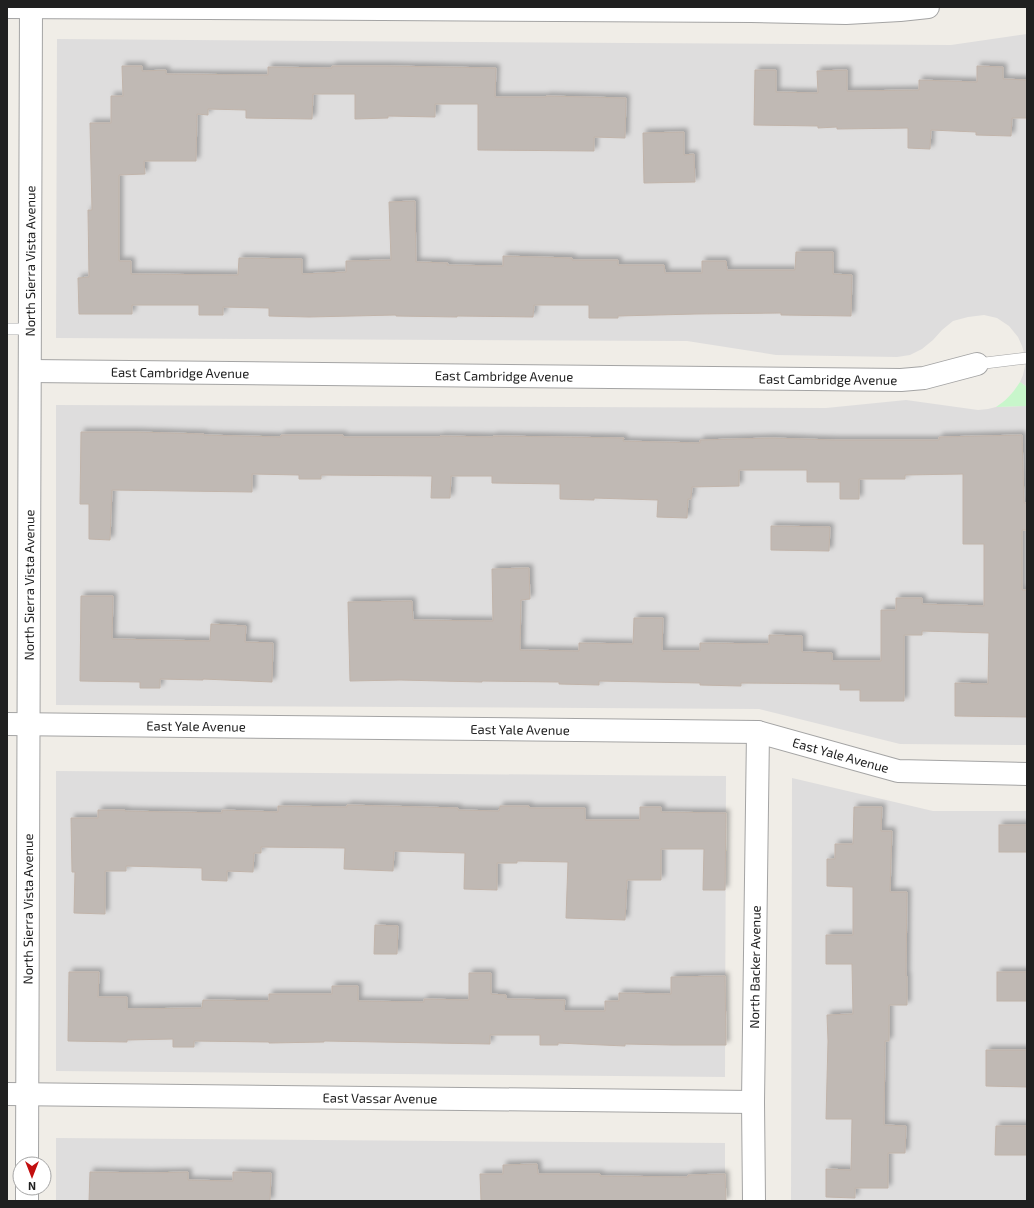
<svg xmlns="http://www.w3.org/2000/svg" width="1034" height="1208" viewBox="0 0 1034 1208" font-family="'Exo 2',sans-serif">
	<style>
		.residential { fill: #dedddd }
		.park { fill: #c8f6cb }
		.building { fill: #c0b9b4; stroke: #c1b4aa; filter: url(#shadow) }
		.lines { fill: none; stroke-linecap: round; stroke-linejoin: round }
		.service-casing { stroke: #a4a4a4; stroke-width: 12 }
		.minor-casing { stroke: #a4a4a4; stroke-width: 24 }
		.service { stroke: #fff; stroke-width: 11 }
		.minor { stroke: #fff; stroke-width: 22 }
		.labels { text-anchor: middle; stroke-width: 3; stroke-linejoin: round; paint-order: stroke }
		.street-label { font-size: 13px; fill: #202020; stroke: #fff }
	</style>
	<defs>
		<filter id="shadow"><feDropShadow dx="3.5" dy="-3.5" stdDeviation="2" flood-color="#0004"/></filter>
	</defs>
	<rect width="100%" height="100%" fill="#f0ede7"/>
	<g class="residential">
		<polygon points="1027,34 1027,387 1020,382 1023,375 1025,366 1025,356 1022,346 1018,337 1009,326 997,318 984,315 968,317 953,321 942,330 933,340 922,349 910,355 897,357 776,355 687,341 56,338 57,39 629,43 951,45"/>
		<polygon points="906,400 978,410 988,409 996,407 1027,406 1027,745 900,744 759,709 56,705 56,405 826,408"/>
		<polygon points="56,771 726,776 725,1077 56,1071"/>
		<polygon points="792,778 933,811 1027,811 1027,1201 791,1201"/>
		<polygon points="56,1138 725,1143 725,1201 56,1201"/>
	</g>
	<path class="park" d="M 1020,382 L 1027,387 L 1027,406 L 996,407 C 1007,400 1013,393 1020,382 Z"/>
	<g class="building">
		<polygon points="122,66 142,66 142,71 166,70 166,74 268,75 268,67 332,68 332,66 388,66 496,68 495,97 546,97 546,96 626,98 625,138 594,137 594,151 478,150 478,104 435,104 435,117 388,116 388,118 355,119 355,94 313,94 312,119 246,118 246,110 208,109 208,115 197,114 196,161 144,161 145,174 119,175 119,261 131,261 131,274 238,275 239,258 302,259 302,274 346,272 346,261 391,260 389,202 415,201 416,262 448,263 447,265 503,266 503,256 572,258 572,260 618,260 618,265 664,265 665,273 702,273 702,261 726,261 727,270 795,270 796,252 833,252 833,274 852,275 851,316 781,315 781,313 696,314 618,316 618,318 589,318 589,305 534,305 533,317 457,316 457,317 396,316 396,315 309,317 269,316 269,308 223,307 223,315 199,315 199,305 132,305 132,314 79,314 78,278 89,277 88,210 92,210 90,123 111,123 111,96 123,96"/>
		<polygon points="977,66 1003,67 1003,79 1027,80 1027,118 1012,118 1011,136 976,135 976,132 931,130 930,149 908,148 908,128 837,129 837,127 818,128 818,126 754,125 755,70 776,70 776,92 818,93 817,71 847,70 847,91 919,90 919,80 977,82"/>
		<polygon points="684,132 684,155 694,154 695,182 644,183 643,133"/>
		<polygon points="81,432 136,432 204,434 204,435 281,437 281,435 343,435 343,437 440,437 440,436 493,437 493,436 624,438 623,441 700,443 700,440 771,438 834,440 939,440 939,437 1022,435 1024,503 1027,503 1027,530 1022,530 1022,590 1027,590 1027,717 955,716 955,683 988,684 989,633 922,631 922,635 904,635 904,701 860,701 860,690 840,690 840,684 741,683 741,686 700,685 700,683 599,681 599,685 559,684 559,682 482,681 482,682 400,680 350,681 348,602 412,601 413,620 493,621 492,569 529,568 530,599 521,600 520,650 579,651 579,643 633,644 634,618 663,618 662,651 700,651 700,643 769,644 769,635 802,636 802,652 832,653 832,661 881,661 881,610 896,610 896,598 922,598 922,604 984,606 984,544 963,544 963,474 905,475 905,479 859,479 859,499 840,499 840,482 807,482 807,470 739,470 739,486 692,487 691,499 688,499 687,518 657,517 658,500 594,498 594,500 560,499 560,484 492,483 492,476 451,476 450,498 431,498 432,476 321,475 321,479 299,479 299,475 252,474 252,492 112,490 110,540 89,539 89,504 80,504"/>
		<polygon points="771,526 830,527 829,551 771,550"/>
		<polygon points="81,596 113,596 112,639 210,641 211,624 246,626 245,642 273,643 272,682 203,679 203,680 160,679 160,688 140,688 140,682 80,681"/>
		<polygon points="347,805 458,808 458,810 499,811 500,806 529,806 529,808 585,808 585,820 640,820 640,807 661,807 661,812 726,813 725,890 703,890 704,849 661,849 661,880 627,880 625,920 566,918 568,862 517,861 517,863 497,863 497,890 464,889 465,853 394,851 393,871 344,869 345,848 261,847 261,853 254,853 253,872 227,871 227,881 202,880 202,868 126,866 126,871 105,871 105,914 74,913 75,872 72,872 71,818 98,818 98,810 125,810 125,811 222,813 222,810 278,812 278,806 347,807"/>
		<polygon points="854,807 882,807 881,831 892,831 890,892 907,892 906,976 907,976 907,1005 889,1005 889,1041 885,1041 884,1125 906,1126 905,1153 888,1153 888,1188 855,1188 855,1198 826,1197 826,1169 851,1170 852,1119 826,1119 828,1041 827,1015 853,1014 852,964 826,964 826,935 853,935 853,887 827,886 827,859 835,859 835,844 853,844"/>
		<rect x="999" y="825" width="28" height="27"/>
		<polygon points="375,925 398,926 397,954 374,954"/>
		<polygon points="69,972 99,972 98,997 127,997 127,1009 202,1008 203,1000 269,1001 269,994 332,994 332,986 358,986 358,1001 424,1002 424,999 469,1000 469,973 491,973 491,994 506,995 506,999 565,1000 564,1011 605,1011 605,1001 619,1001 619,993 671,994 671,977 725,976 726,1045 672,1045 625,1044 625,1046 558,1043 558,1045 540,1045 540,1035 490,1035 490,1044 324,1041 324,1042 269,1043 269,1042 194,1041 194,1047 173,1047 173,1039 127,1040 127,1042 68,1041"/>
		<rect x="997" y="972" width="30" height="29"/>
		<polygon points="986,1050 1027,1050 1027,1087 986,1086"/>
		<polygon points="996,1126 1027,1126 1027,1155 995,1155"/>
		<polygon points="537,1164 538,1174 600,1174 600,1176 688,1177 688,1175 725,1174 726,1201 481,1201 480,1174 503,1174 503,1165"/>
		<polygon points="90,1172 148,1173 188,1172 188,1180 233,1181 233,1172 271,1173 270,1201 89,1201"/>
	</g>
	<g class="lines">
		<g class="service-casing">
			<g id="service">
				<polyline points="7,329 30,329"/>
				<polyline points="977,364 1027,358"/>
			</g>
		</g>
		<g class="minor-casing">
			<g id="minor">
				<polyline points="7,7 751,11 846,13 900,10 928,7"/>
				<path id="s1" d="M 30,371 L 901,380 L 924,378 L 977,364"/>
				<path id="s2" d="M 7,724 L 758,732 L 898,771 L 1027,774"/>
				<path id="s3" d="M 7,1094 L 753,1102"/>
				<path id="s4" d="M 27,1164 L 31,7"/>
				<polyline points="27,1201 27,1188"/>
				<path id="s5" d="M 754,1201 L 753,1102 L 758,732"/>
			</g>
		</g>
		<use href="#service" class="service"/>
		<use href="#minor" class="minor"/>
	</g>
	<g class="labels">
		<g class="street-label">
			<text dy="5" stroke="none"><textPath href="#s4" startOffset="903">North Sierra Vista Avenue</textPath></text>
			<text dy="5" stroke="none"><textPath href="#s1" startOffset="150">East Cambridge Avenue</textPath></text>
			<text dy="5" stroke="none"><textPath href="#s1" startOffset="474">East Cambridge Avenue</textPath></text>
			<text dy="5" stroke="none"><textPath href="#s1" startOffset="798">East Cambridge Avenue</textPath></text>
			<text dy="5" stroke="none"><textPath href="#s4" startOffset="579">North Sierra Vista Avenue</textPath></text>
			<text dy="5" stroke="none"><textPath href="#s2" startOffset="189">East Yale Avenue</textPath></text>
			<text dy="5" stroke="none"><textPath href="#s2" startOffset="513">East Yale Avenue</textPath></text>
			<text dy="5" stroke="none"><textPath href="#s2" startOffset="837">East Yale Avenue</textPath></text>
			<text dy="5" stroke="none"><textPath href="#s4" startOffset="255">North Sierra Vista Avenue</textPath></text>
			<text dy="5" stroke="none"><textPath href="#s5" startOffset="234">North Backer Avenue</textPath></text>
			<text dy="5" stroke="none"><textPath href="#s3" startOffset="373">East Vassar Avenue</textPath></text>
		</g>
	</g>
	<rect width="1034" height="1208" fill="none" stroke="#202020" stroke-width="16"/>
	<g transform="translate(32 1176) rotate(180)"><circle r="19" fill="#ffffff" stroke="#a6a6a6"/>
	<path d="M0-3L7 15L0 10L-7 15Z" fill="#c20e0f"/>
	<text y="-6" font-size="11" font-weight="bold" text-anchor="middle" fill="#202020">N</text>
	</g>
</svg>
